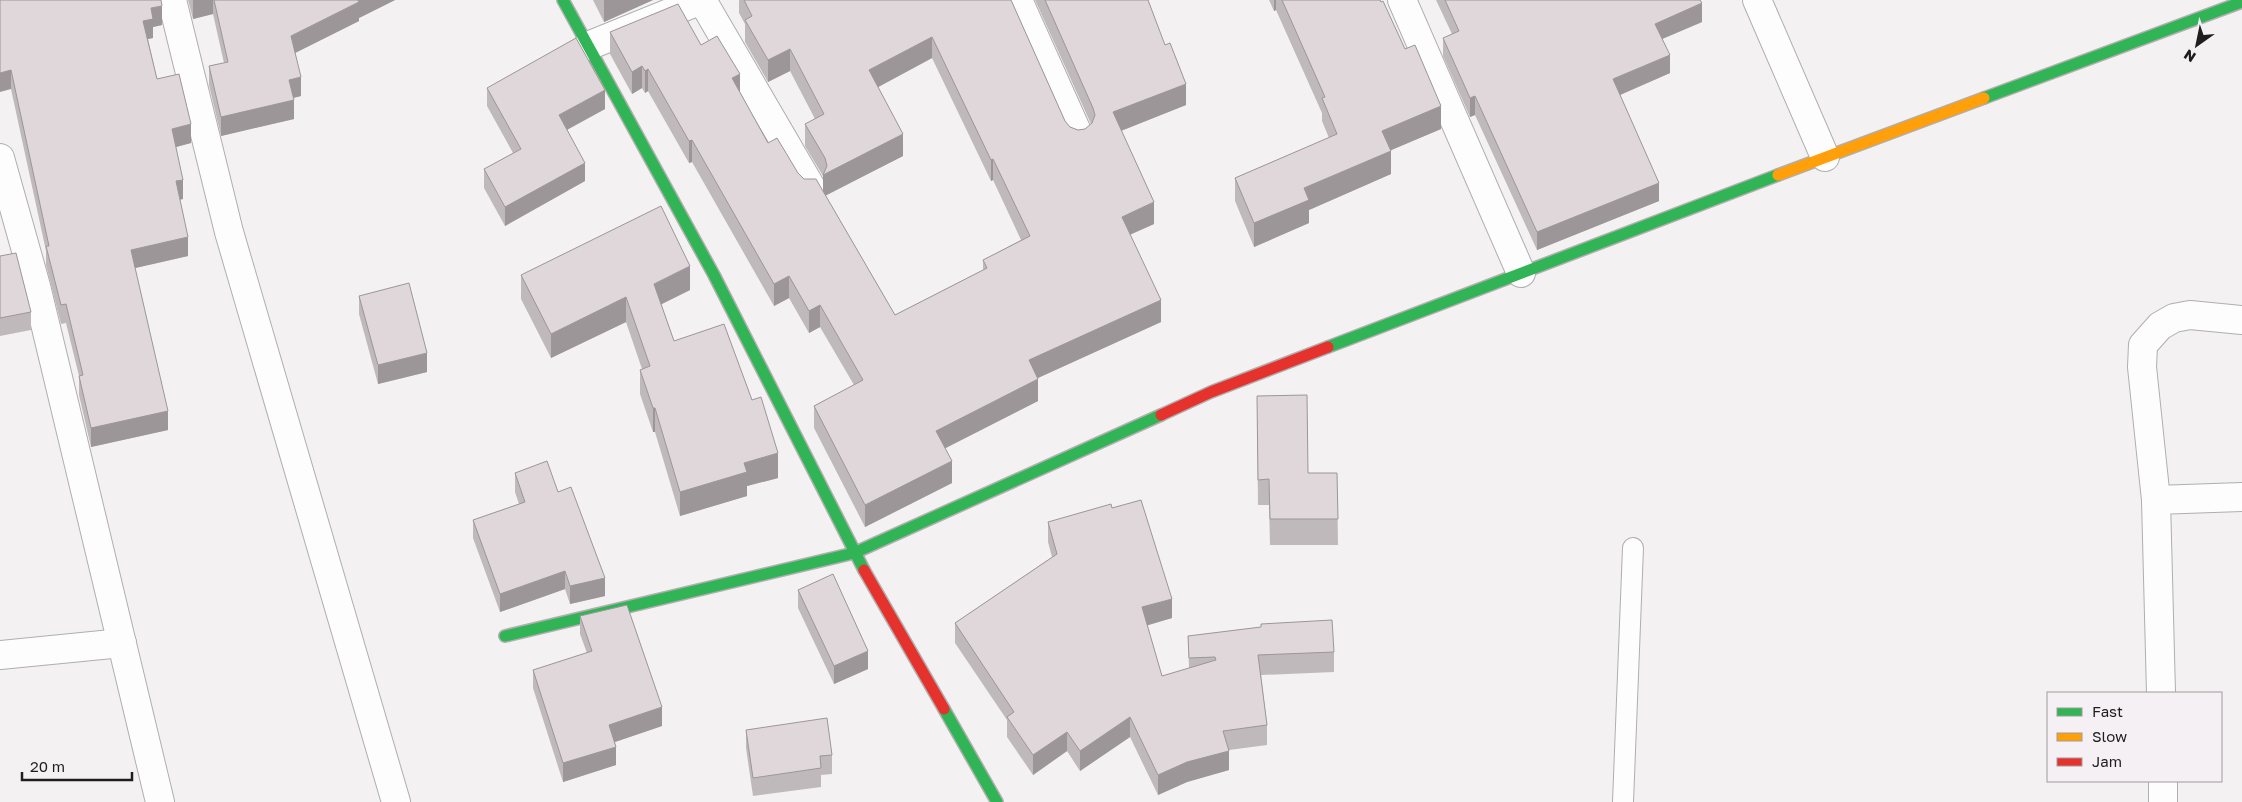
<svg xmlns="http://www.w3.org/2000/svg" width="2242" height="802" viewBox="0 0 2242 802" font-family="'Golos Text',sans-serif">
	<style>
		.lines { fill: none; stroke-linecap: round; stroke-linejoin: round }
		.lane-casing { stroke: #b0aeaf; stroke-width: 22 }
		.street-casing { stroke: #b0aeaf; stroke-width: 30 }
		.fast-casing { stroke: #b0aeaf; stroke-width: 14 }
		.slow-casing { stroke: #b0aeaf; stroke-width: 14 }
		.jam-casing { stroke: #b0aeaf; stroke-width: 14 }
		.lane { stroke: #fdfdfd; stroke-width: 20 }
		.street { stroke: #fdfdfd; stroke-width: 28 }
		.fast { stroke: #30b455; stroke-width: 11 }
		.slow { stroke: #ff9f0a; stroke-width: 11 }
		.jam { stroke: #e5322d; stroke-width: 11 }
		.wall { fill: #c0b9bb; fill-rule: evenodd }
		.shaded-wall { fill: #9c9698 }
		.building { fill: #dfd7d9; stroke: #9c9698 }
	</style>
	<rect width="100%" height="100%" fill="#f3f1f2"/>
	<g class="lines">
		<g class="lane-casing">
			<polyline id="lane" points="1623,802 1633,548"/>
		</g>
		<g class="street-casing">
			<g id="street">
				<polyline points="172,0 229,232 396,802"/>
				<polyline points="702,0 811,187"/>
				<polyline points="1018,0 1079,136"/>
				<polyline points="1402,0 1521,273"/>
				<polyline points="1757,0 1825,157"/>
				<polyline points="588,46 701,0"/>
				<polyline points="0,158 36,286 160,802"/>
				<polyline points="2156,500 2242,497"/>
				<polyline points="0,655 122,643"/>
				<polyline points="2161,693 2156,500 2142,367 2143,345 2160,326 2174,318 2190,315 2242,320"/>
				<polyline points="2163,781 2163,802"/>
			</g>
		</g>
		<g class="fast-casing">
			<g id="fast">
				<polyline points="563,0 714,275 864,570"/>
				<polyline points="1984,98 2242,2"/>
				<polyline points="1328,347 1778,175"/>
				<polyline points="505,636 854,553 1161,415"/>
				<polyline points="944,709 997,802"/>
			</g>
		</g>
		<g class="slow-casing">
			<polyline id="slow" points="1778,175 1984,98"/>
		</g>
		<g class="jam-casing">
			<g id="jam">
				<polyline points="1161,415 1211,392 1328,347"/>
				<polyline points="864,570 944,709"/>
			</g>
		</g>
		<use href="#lane" class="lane"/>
		<use href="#street" class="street"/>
		<use href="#fast" class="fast"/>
		<use href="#slow" class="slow"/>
		<use href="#jam" class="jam"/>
	</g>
	<g class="wall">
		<polygon points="0,0 162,25 153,27 153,38 148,39 157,79 191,143 176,147 183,199 180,200 188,256 135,268 168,430 91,447 79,395 79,376 66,323 61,324 46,265 46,251 11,89"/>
		<polygon points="188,0 395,0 359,18 359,21 295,53 301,96 293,98 294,119 221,136 209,85 209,66 224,63 213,14 193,19"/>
		<polygon points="593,0 653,0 604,22"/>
		<path d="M 739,0 L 1011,0 L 1065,121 L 1070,127 L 1078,130 L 1085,129 L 1091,124 L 1035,0 L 1148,0 L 1186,105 L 1121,131 L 1154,224 L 1130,235 L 1161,322 L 1038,378 L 1038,401 L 945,448 L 952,483 L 865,527 L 814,428 L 814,406 L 854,385 L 820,327 L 809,333 L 789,298 L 774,306 L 692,162 L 689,163 L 648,91 L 645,93 L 642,88 L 632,94 L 610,54 L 610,32 L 701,45 L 740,92 L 768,143 L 804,179 L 823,191 L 823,176 L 805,146 L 805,124 L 815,119 L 790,71 L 768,82 L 745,42 L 745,24 L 739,13 ZM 932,58 L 991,181 L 993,180 L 1021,240 L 983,260 L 983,270 L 895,315 L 825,195 L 903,156 L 878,87 Z"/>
		<polygon points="1269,0 1380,0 1405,49 1441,129 1391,150 1391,174 1309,210 1309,223 1254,247 1235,201 1235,178 1329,138 1322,121 1322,113 1276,10 1274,11"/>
		<polygon points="1436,0 1700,0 1702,22 1662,39 1670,73 1620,95 1659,201 1537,250 1475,115 1470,117 1443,56 1443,38 1452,34"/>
		<polygon points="487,88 605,109 567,130 585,181 505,226 484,188 484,169 513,153 487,106"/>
		<polygon points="0,256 31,312 31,330 0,336"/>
		<polygon points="521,275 690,290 661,304 674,341 778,478 747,486 747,496 680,516 655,432 653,432 640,394 640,370 642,369 626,322 551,358 521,299"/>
		<polygon points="359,296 427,372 378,384 359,314"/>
		<polygon points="1257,422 1308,473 1337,473 1338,545 1270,545 1269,505 1258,505"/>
		<polygon points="515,473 558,492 605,596 570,604 565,589 500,612 473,538 473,520 519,504 515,492"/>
		<polygon points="1112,508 1172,618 1147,625 1162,676 1189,668 1188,636 1334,652 1334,672 1261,675 1267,725 1267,745 1229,750 1229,770 1187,782 1158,795 1130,737 1080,771 1067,751 1033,775 1007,737 1007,720 955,643 955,623 1052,557 1048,542 1048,522"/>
		<polygon points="798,590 868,669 834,684 798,608"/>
		<polygon points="580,616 662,726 615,742 616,765 563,782 533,688 533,670 587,653 580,634"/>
		<polygon points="746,730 832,755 832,774 821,775 821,787 753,796 746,748"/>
	</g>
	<g class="shaded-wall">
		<polygon points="193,0 213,0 213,14 193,19"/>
		<polygon points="358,0 395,0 359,18 359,21 291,55 291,36"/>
		<polygon points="604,0 653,0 604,22"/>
		<polygon points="1274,0 1276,0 1276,10 1274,11"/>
		<polygon points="1702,3 1702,22 1655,42 1655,24"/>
		<polygon points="162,6 162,25 153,27 153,38 143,40 143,21 151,8"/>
		<polygon points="932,37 932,58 869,92 869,70"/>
		<polygon points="790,49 790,71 768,82 768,60"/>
		<polygon points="1670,55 1670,73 1613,98 1613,79"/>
		<polygon points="642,66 642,88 632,94 632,72"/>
		<polygon points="648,69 648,91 645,93 645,71"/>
		<polygon points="11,70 11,89 0,92 0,73"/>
		<polygon points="740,74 740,96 732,78"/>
		<polygon points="301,77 301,96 289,99 289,80"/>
		<polygon points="1186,84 1186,105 1113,134 1113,112"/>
		<polygon points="605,90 605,109 559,134 559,115"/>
		<polygon points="1475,96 1475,115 1470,117 1470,98"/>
		<polygon points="294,100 294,119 221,136 221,117"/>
		<polygon points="1441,106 1441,129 1382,154 1382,131"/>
		<polygon points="191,124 191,143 172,148 172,129"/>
		<polygon points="903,134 903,156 823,197 823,175"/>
		<polygon points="692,140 692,162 689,163 689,141"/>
		<polygon points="1391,151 1391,174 1309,210 1309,223 1254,247 1254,223 1304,188"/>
		<polygon points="993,159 993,180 991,181 991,160"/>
		<polygon points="585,163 585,181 505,226 505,207"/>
		<polygon points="183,180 183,199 176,200 176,181"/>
		<polygon points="1659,183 1659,201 1537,250 1537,232"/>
		<polygon points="1154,202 1154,224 1122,238 1122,217"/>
		<polygon points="188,237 188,256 131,269 131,250"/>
		<polygon points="690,266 690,290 654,308 654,284"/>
		<polygon points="789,276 789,298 774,306 774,284"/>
		<polygon points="626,297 626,322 551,358 551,334"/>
		<polygon points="1161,300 1161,322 1029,382 1029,360"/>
		<polygon points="820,305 820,327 809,333 809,311"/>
		<polygon points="427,353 427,372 378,384 378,365"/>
		<polygon points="1038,379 1038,401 936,453 936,431"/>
		<rect x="653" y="408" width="2" height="24"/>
		<polygon points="168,411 168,430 91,447 91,428"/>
		<polygon points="778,453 778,478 747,486 747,496 680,516 680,492 744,463"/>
		<polygon points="952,461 952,483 865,527 865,505"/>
		<polygon points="565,571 565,589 500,612 500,594"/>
		<polygon points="605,578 605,596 570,604 570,586"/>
		<polygon points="1172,599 1172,618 1142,627 1142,607"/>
		<polygon points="868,651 868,669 834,684 834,666"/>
		<polygon points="662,707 662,726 609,744 609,725"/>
		<polygon points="1130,717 1130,737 1080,771 1080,751"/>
		<polygon points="1067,732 1067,751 1033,775 1033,755"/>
		<polygon points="616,747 616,765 563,782 563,763"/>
		<polygon points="1229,751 1229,770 1187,782 1158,795 1158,775 1187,762"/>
	</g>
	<g class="building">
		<polygon points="0,0 161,0 162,6 151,8 153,19 143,21 157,79 179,74 191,124 172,129 183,180 176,181 188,237 131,250 168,411 91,428 79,376 83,375 66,304 61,305 46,246 49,246 11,70 0,73"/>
		<polygon points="214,0 358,0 359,2 291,36 301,77 289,80 294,100 221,117 209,66 228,62"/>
		<polygon points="744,0 1011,0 1065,121 1070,127 1078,130 1085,129 1092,123 1095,115 1093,108 1045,0 1148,0 1165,45 1170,43 1186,84 1113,112 1154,202 1122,217 1161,300 1029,360 1038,379 936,431 952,461 865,505 814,406 863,380 820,305 809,311 789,276 774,284 692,140 689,141 648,69 645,71 642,66 632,72 610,32 678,4 701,45 717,36 740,74 732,78 768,143 777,138 798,173 804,179 816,179 895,315 987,268 983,260 1030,236 993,159 991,160 932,37 869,70 903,134 823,175 827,166 825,158 805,124 824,114 790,49 768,60 745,20 752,16"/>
		<polygon points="1282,0 1380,0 1381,2 1383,1 1405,49 1415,45 1441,106 1382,131 1391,151 1304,188 1309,200 1254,223 1235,178 1337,134 1322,98 1325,97"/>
		<polygon points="1445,0 1700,0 1702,3 1655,24 1670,55 1613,79 1659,183 1537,232 1475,96 1470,98 1443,38 1459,31"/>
		<polygon points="576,38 605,90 559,115 585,163 505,207 484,169 521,149 487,88"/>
		<polygon points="661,206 690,266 654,284 674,341 724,324 752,400 761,397 778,453 744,463 747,472 680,492 655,408 653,408 640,370 650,366 626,297 551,334 521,275"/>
		<polygon points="16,253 31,312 0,318 0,256"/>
		<polygon points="409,283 427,353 378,365 359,296"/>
		<polygon points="1307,395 1308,473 1337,473 1338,519 1270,519 1269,479 1258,480 1257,396"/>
		<polygon points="547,461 558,492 571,487 605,578 570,586 565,571 500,594 473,520 525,502 515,473"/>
		<polygon points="1141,500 1172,599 1142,607 1162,676 1216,660 1215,657 1189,658 1188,636 1261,627 1261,624 1332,620 1334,652 1258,655 1267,725 1223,731 1229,751 1187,762 1158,775 1130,717 1080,751 1067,732 1033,755 1007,717 1014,712 955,623 1057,554 1048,522 1111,504 1112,508"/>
		<polygon points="833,574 868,651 834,666 798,590"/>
		<polygon points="627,605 662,707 609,725 616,747 563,763 533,670 592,651 580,616"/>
		<polygon points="827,718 832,755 820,756 821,768 753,778 746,730"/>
	</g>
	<rect x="2047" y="692" width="175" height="90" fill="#f4f0f3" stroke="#9f9c9e"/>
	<rect x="2057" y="708" width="25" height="8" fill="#30b455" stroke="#9f9c9e"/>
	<text x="2092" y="717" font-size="15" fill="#1f1d1e">Fast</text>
	<rect x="2057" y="733" width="25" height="8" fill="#ff9f0a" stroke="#9f9c9e"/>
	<text x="2092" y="742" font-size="15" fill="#1f1d1e">Slow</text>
	<rect x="2057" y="758" width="25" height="8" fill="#e5322d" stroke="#9f9c9e"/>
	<text x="2092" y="767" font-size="15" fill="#1f1d1e">Jam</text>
	<g transform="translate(2197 45) rotate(213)" stroke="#f4f0f3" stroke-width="4" paint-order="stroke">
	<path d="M0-4L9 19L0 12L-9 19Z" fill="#1f1d1e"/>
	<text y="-8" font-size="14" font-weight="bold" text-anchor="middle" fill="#1f1d1e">N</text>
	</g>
	<path d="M22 772v8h110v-8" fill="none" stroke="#1f1d1e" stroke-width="2.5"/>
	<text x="30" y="772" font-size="15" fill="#1f1d1e" stroke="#f4f0f3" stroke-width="4" paint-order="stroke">20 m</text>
</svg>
